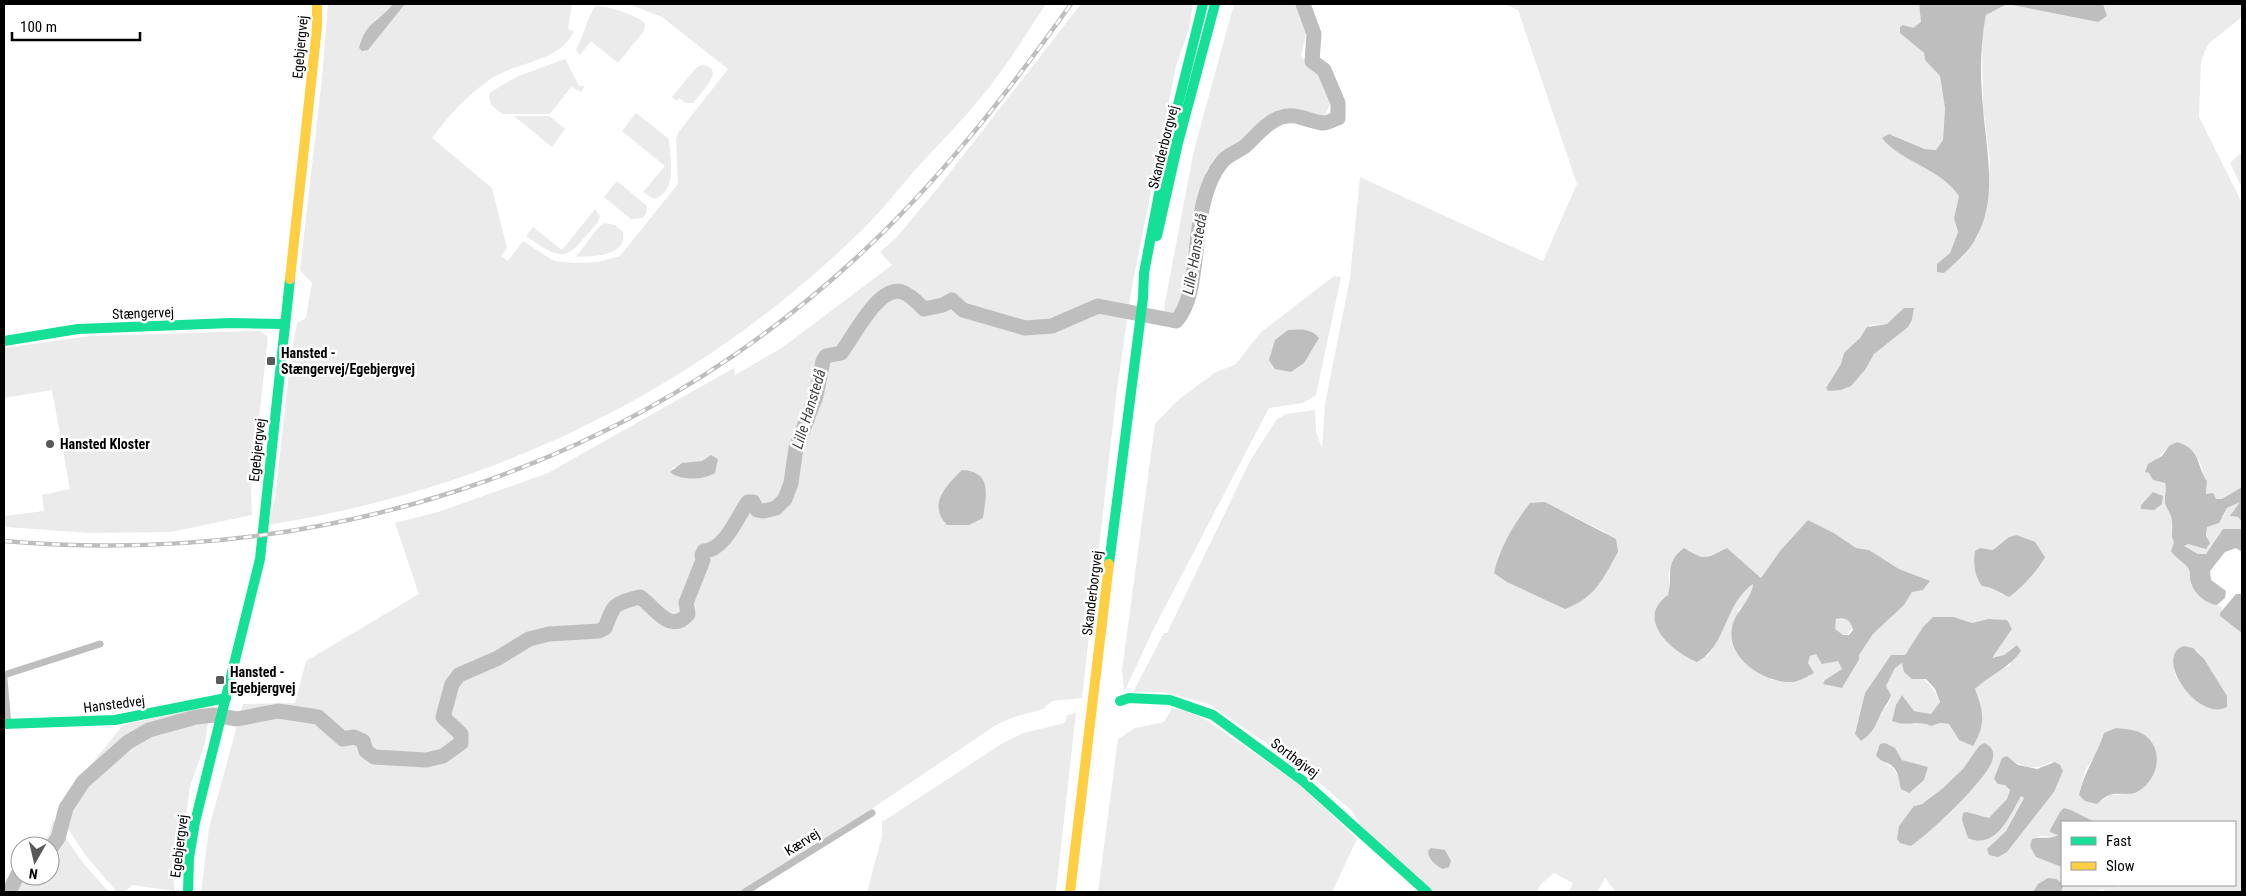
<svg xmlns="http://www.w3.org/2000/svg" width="2246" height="896" viewBox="0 0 2246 896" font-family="'Roboto Condensed',sans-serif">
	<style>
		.green { fill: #ebebeb; fill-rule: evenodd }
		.water { fill: #bebebe; fill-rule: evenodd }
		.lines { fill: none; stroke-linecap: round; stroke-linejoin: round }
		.river { stroke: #bebebe; stroke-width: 15 }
		.street { stroke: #bebebe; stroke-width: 7 }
		.fast { stroke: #16e098; stroke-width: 10 }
		.slow { stroke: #ffcf43; stroke-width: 10 }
		.rail-casing { stroke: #bebebe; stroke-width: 4.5 }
		.rail { stroke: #fff; stroke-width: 2.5; stroke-dasharray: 8; stroke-linecap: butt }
		.poi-dot { fill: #595959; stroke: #fff; stroke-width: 2 }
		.labels { text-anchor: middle; stroke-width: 5; stroke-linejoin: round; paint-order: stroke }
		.street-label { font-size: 14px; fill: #000; stroke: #fff }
		.poi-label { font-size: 14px; font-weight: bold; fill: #000; stroke: #fff; text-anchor: start }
		.water-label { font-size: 15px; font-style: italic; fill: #434343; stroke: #fff }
	</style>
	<rect width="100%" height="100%" fill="#fff"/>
	<g class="green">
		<path d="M 328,4 L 393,4 L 383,17 L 375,19 L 368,49 L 405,4 L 572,4 L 568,29 L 574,31 C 560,62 519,61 492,78 C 467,95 450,114 432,138 L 492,188 L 507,248 L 501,256 L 508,261 L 523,241 L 554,261 L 574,263 L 598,262 L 620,256 L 678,184 L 676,139 L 678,133 L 728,69 L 662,17 L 629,4 L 1046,4 C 1026,34 1006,67 983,95 C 961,122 937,146 914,171 C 896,192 879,214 859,233 C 695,392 493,489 268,525 L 275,498 L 291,355 L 297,323 L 306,318 L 312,283 L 300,270 L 322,78 Z"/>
		<path d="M 1081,4 L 1193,4 L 1189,29 L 1176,66 L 1131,292 L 1117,389 L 1082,698 L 1052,701 L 1043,709 L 1011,718 L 996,725 L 870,810 L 740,892 L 201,892 L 209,828 L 243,704 L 295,703 L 306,661 L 419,594 L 395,523 L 438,512 L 548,473 L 734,368 L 735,375 L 783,347 L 892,265 L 880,252 L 896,238 L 937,189 ZM 706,458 L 703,477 L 679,477 L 672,468 L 702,461 Z"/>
		<polygon points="1234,4 1295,4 1307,29 1301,56 1309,67 1324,76 1330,104 1325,115 1290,113 1269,118 1243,141 1216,157 1206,171 1188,251 1182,309 1176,316 1166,315 1164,308 1194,150"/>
		<path d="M 1504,4 L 1919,4 L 1921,22 L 1913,28 L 1900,33 L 1924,53 L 1925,60 L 1940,76 L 1945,108 L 1943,140 L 1936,150 L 1926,149 L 1890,134 L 1923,165 L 1951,185 L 1959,196 L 1954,218 L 1958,232 L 1950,253 L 1937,264 L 1962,257 L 1978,236 L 1986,208 L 1990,161 L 1983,106 L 1982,38 L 1986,15 L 2007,4 L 2098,22 L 2107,16 L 2103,4 L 2242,4 L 2242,17 L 2208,44 L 2201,61 L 2199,117 L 2242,203 L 2242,487 L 2222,499 L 2216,499 L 2213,495 L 2206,495 L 2207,481 C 2202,474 2203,470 2200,463 C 2196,451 2179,449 2169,446 L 2145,472 L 2149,473 L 2156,481 L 2165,483 C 2167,490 2164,496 2165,503 C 2166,507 2170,510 2171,514 C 2174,522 2169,535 2174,542 L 2171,551 C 2175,558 2183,561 2188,568 C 2191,573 2189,578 2191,584 C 2196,598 2210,603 2223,607 L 2220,613 L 2242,633 L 2242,892 L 2105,892 L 2104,889 L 2089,892 L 2057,892 L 2061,891 L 2063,885 L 2112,885 L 2120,887 L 2124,885 L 2235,885 L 2235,822 L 2095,822 L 2071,810 L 2060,812 L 2050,832 L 2059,834 L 2055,837 L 2041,836 L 2032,839 L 2053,862 L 2062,867 L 2062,883 L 2060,881 L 2038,884 L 2033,892 L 1616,892 L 1605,878 L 1597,892 L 1569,892 L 1573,883 L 1554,873 L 1540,885 L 1537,892 L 1431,892 L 1363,829 L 1352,811 L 1300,766 L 1209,704 L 1164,692 L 1133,692 L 1164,633 L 1167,633 L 1250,461 L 1277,419 L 1286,414 L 1315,410 L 1316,432 L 1322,448 L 1325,404 L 1350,278 L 1360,177 L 1543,261 L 1577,184 L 1518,10 ZM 1914,308 L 1912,320 L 1874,354 L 1865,370 L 1851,386 L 1828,391 L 1826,388 L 1842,364 L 1844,353 L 1850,350 L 1870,325 L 1887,324 ZM 1545,502 L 1605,532 L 1565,609 L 1539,595 ZM 1808,520 L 1834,533 L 1856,548 L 1869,550 L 1899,569 L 1929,582 L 1923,590 L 1912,592 L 1904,605 L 1873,634 L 1859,655 L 1859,661 L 1842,688 L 1825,680 L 1842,669 L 1838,660 L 1816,653 L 1810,656 L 1808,663 L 1796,681 L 1772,680 L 1742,660 L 1738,610 L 1750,598 L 1753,584 C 1729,603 1725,634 1707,657 L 1662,600 L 1668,596 L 1670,587 L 1668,574 L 1684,549 C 1706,561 1705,559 1727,548 L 1761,578 L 1780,551 ZM 2017,535 C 2028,537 2039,548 2045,557 L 2041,565 L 2003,595 L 1991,588 L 1982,586 L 1974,566 L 1975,551 L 1980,548 L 1993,550 L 2009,537 ZM 1954,617 L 1972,623 L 1988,619 L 2012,629 L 1991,659 L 2004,655 L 2017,645 L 2010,665 L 1988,677 L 1975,689 L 1979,700 L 1959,740 L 1949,724 L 1940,723 L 1931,726 L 1922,722 L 1914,725 L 1903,696 L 1914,711 L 1932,714 L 1940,702 C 1932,683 1919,674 1902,663 L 1895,668 L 1886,686 L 1891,695 L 1888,705 L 1855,734 L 1865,693 L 1891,655 L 1905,655 L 1923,627 ZM 2184,646 L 2198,651 L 2227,696 L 2204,706 C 2186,694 2158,665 2184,646 ZM 2104,733 L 2120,795 L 2110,795 L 2097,804 L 2080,790 L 2085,771 L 2099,749 ZM 1895,748 L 1902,760 L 1928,767 L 1897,775 C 1893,762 1875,764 1877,749 ZM 1976,751 L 1991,765 L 1943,819 L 1914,806 C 1937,800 1965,773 1976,751 ZM 2007,756 C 2021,768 2035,771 2051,762 L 2063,771 L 2054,792 L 2007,852 L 1994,842 L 2006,831 L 2024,798 L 2021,796 L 2008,817 L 1962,820 L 1967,812 L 1989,818 L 1999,810 L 2007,799 L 2010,790 L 2005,785 Z"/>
		<path d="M 596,6 C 605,5 641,16 645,24 L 644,31 L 618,63 L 591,41 L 580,55 L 576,50 C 582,40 590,10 596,6 Z"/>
		<polygon points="565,59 579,86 585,86 581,92 571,87 550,114 502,114 491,105 489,96 491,92 516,77"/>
		<path d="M 702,65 C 728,68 700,94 693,103 L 686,103 L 679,98 L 677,101 L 672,97 L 697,67 Z"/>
		<path d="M 636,113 L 669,139 C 670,158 678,192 654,199 L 643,192 L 665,166 L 622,131 Z"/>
		<polygon points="514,116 549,116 565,129 552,147"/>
		<polygon points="2242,152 2242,188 2230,163"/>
		<polygon points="617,181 647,206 646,214 642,218 631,219 604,197"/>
		<path d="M 595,209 L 600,216 L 598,222 C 567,257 568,266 526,236 L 533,227 L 562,250 Z"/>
		<path d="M 604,223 L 615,225 L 623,232 C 628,257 592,256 576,257 L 598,228 Z"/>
		<polygon points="1334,276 1341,277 1316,395 1303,403 1269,408 1153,630 1124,692 1122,670 1155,424 1177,401 1214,373 1236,364 1260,333"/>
		<polygon points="260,331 268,337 251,491 252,515 171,532 89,533 6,527 4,516 44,511 42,495 70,489 52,390 4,398 4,348 91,336"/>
		<polygon points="2241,501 2232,517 2238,517 2242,522 2242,529 2223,529 2206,554 2198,554 2185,548 2185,544 2207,537 2207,527 2224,516 2227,508"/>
		<circle cx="1843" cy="626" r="9"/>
		<polygon points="210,708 205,744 190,786 180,864 172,866 175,891 132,885 125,892 117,892 87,857 66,826 60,803 123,725 170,714"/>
		<polygon points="1172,708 1186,711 1205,719 1300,785 1357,839 1332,892 1098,892 1118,739 1135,728 1164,722"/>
		<polygon points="1076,713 1056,892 867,892 882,836 882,822 1003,743 1023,733 1065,723 1067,715"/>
		<path d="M 53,820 L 84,864 L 109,892 L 4,892 L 20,859 L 20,876 L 50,876 L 50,846 L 38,846 C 50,839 49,832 53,820 Z"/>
	</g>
	<g class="water">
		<path d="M 393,4 L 405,4 L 368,50 L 362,51 L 359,48 C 366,21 378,23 393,4 Z"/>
		<path d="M 1919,4 L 2103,4 L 2107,16 L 2098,22 L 2007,4 L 1986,15 C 1980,45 1980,77 1983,107 C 1986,149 1998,197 1977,236 C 1970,251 1956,262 1944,273 L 1937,272 L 1937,264 L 1950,253 L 1958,232 L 1954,218 L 1959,196 C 1939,167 1902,163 1882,138 L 1889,134 L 1925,149 L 1936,150 L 1943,140 L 1945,108 L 1940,76 L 1925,60 L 1924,53 L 1900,33 L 1900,27 L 1903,25 L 1913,28 L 1921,22 Z"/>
		<polygon points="1904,308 1914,308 1912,320 1908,327 1874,354 1865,370 1851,386 1841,390 1828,391 1826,388 1841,364 1844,353 1860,338 1867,327 1887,324"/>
		<path d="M 1288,330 C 1300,329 1311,328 1319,338 L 1304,363 L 1291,372 L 1275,369 L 1269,360 L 1275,340 Z"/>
		<path d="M 2177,442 C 2202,450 2196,466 2207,481 L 2206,494 L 2213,493 L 2216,499 L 2222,499 L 2242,487 L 2242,522 L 2238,517 L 2230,516 L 2240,502 L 2227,508 L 2219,523 L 2207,527 L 2206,536 L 2210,543 L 2206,549 L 2188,544 L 2184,546 L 2198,554 L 2206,554 L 2223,529 L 2242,529 L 2242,552 L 2236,548 L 2225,552 L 2210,571 L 2211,580 L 2226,591 L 2225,598 L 2217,605 C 2207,604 2194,594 2191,583 C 2189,577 2191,573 2188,568 C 2183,561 2175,558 2171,551 L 2174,542 C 2170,536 2173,529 2172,522 C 2172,514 2167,510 2165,503 C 2164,496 2167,490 2165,483 L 2153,480 L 2149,473 L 2145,472 L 2148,464 L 2162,456 L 2169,446 Z"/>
		<path d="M 711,455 L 718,459 L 715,473 C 704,480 680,481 670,472 L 682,463 L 702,461 Z"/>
		<path d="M 962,470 C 993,472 986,495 983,518 L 969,525 L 947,525 C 927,504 947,485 962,470 Z"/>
		<polygon points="2153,492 2163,496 2162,504 2154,510 2141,509 2141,505"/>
		<path d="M 1545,502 L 1616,539 L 1618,552 C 1602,580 1596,597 1565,609 L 1507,582 L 1494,573 C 1500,547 1514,524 1530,503 Z"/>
		<path d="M 1808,520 L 1834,533 L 1856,548 L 1869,550 L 1899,569 L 1930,581 L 1923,590 L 1912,592 L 1904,605 L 1873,634 L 1859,655 L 1859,660 L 1842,688 L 1823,684 L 1825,680 L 1842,669 L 1838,661 L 1822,664 L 1816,654 L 1810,656 L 1808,663 L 1814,673 C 1808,676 1800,681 1793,682 C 1766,684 1726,659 1732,628 C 1735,610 1751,602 1753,584 C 1723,606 1727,646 1697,662 C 1672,652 1634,619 1668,595 C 1674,575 1663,564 1684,548 C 1705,561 1705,559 1727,548 L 1761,578 L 1780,551 ZM 1842,618 C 1849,620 1851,622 1853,630 L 1849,635 L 1843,635 L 1835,629 L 1836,619 Z"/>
		<path d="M 2017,535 L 2035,542 L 2045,557 C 2040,568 2020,590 2009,597 L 1991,588 L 1982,586 C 1974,575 1973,563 1975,551 L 1980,548 L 1993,550 L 2009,537 Z"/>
		<polygon points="2236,594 2242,594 2242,633 2220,616 2220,613"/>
		<path d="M 1933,617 L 1954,617 L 1972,623 L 1988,619 L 2007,620 L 2012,629 L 1992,658 L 2004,655 L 2017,645 L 2021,651 C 2007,670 1992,673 1975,689 C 1984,712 1986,725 1973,746 L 1959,740 L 1949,724 L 1940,723 L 1931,726 C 1918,720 1906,727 1892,721 L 1896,705 L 1902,695 L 1914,711 L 1931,714 L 1940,702 L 1935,689 L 1926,679 L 1912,679 L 1904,672 L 1902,663 L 1895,668 L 1886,686 L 1891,695 C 1889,702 1884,707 1881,713 C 1876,725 1873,733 1861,741 L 1855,734 L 1865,693 L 1891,655 L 1905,655 L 1923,627 Z"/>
		<path d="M 2184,646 L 2193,648 L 2204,659 L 2227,696 L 2227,707 C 2198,723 2152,656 2184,646 Z"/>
		<path d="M 2116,728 C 2127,729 2142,730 2149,739 C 2164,755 2156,782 2137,792 C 2129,796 2118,792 2110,795 C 2105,796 2101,801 2097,804 L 2085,801 L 2079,795 C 2084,772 2097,755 2104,733 Z"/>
		<path d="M 1885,743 L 1895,748 L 1902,760 L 1928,767 L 1924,780 L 1909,793 L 1901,789 C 1899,782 1899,771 1892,766 C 1886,761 1881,763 1876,755 L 1880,744 Z"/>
		<path d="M 1984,743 C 1991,746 1994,750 1993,758 C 1990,777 1929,834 1911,846 L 1900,843 L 1897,839 L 1899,826 L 1914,806 L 1922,804 L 1942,789 L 1963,769 L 1979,746 Z"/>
		<path d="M 2007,756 L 2018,765 L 2037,769 L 2055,762 L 2060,765 L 2063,771 L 2054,792 L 2007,852 L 1998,857 L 1989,855 L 1987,849 L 2006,831 L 2024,798 L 2021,796 C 2009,817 1996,850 1968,838 L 1962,820 L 1963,813 L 1967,812 L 1989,818 L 2007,799 L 2010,790 L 2005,785 L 1998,784 L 1994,779 L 2002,758 Z"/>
		<path d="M 2064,808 L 2071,810 L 2095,822 L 2062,822 L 2062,867 L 2036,857 L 2030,846 L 2032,839 C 2041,836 2051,840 2058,835 L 2050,832 L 2050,830 L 2060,812 Z"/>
		<path d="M 1431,848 L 1445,850 L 1451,861 L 1449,867 L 1443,869 C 1436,866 1428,859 1428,851 Z"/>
		<polygon points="2048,878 2056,879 2062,883 2063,887 2061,891 2033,892 2038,884"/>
	</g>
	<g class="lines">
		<g class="river">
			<path d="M 50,849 L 58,838 L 66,808 L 83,782 L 128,742 L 149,730 L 196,717 L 214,715 L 237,719 L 278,711 L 318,717 L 343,739 L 354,737 L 363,741 L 366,751 L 374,757 L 426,760 L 443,756 L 461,743 L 461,734 L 443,717 L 452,684 L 459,675 L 498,658 L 529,639 L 549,634 L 599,631 L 605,628 C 614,603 614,604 640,597 C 656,608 670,635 688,614 L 686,603 L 703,560 L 702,555 L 704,551 C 725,550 737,517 748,502 L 753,502 L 757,510 L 764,511 L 776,508 L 785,499 L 791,483 L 796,448 L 816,396 L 823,361 L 826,356 L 841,353 C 853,338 878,285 902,292 C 911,295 918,303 924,309 L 943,305 L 952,300 L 963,310 L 1025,328 L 1052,326 L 1098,306 L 1176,321 C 1205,291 1187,203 1222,162 C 1227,155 1237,152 1244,147 C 1256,137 1264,124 1279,118 C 1295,111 1308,122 1324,123 C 1328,123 1334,119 1338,118 L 1338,103 L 1324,70 L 1312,61 L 1314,34 L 1303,4"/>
			<polyline points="9,892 20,870"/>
		</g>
		<g class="street">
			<polyline points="4,675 100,644"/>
			<polyline points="4,679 8,725"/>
			<polyline points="745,892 872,813"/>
		</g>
		<g class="fast">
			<polyline points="1157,236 1178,143 1215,4"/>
			<polyline points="4,341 78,329 231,323 284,324"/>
			<polyline points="1109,564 1143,298 1144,273 1169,141 1203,4"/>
			<polyline points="1120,701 1129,698 1170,700 1213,715 1303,781 1427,892"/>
			<polyline points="4,724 115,720 226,698"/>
			<polyline points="188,892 189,858 195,822 260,559 290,279"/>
		</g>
		<g class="slow">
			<polyline points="290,279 317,27 317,4"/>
			<polyline points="1070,892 1109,564"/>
		</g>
		<g class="rail-casing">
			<path id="rail" d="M 4,541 C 316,568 623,472 855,259 C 937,184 1007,94 1071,4"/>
		</g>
		<use href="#rail" class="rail"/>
	</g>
	<g class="poi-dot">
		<rect x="266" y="356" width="10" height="10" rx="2.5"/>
		<circle cx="50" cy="444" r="5"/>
		<rect x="215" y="675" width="10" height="10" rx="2.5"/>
	</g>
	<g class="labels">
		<g class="street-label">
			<text transform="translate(300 47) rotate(-85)" y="5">Egebjergvej</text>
			<text transform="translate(1163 147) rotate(-76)" y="5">Skanderborgvej</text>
			<text transform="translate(143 313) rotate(-2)" y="5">Stængervej</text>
			<text transform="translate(257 450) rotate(-84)" y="5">Egebjergvej</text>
			<text transform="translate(1092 593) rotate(-83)" y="5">Skanderborgvej</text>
			<text transform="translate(114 704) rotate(-7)" y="5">Hanstedvej</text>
			<text transform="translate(1295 758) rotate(37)" y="5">Sorthøjvej</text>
			<text transform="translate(802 842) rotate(-32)" y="5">Kærvej</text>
			<text transform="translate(179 846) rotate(-83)" y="5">Egebjergvej</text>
		</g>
		<g class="poi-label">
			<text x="281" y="358">Hansted -<tspan x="281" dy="16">Stængervej/Egebjergvej</tspan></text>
			<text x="60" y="449">Hansted Kloster</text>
			<text x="230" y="677">Hansted -<tspan x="230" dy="16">Egebjergvej</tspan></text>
		</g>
		<g class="water-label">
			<text transform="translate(1195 254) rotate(-80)" y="5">Lille Hanstedå</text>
			<text transform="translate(809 409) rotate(-73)" y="5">Lille Hanstedå</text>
		</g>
	</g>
	<rect width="2246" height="896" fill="none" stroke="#000000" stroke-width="10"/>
	<rect x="2061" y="821" width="175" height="65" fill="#ffffff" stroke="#999999"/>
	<rect x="2071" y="837" width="25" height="8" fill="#16e098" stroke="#999999"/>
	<text x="2106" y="846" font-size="15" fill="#000000">Fast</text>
	<rect x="2071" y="862" width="25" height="8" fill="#ffcf43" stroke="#999999"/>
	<text x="2106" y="871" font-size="15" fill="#000000">Slow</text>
	<g transform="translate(35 861) rotate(188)"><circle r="24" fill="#ffffff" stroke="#999999"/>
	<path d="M0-4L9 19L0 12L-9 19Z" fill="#595959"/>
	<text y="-8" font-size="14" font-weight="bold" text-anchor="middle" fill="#000000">N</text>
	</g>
	<path d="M12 32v8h128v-8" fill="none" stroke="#000000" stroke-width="2.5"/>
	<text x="20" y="32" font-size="15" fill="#000000" stroke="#ffffff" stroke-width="4" paint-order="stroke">100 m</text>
</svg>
